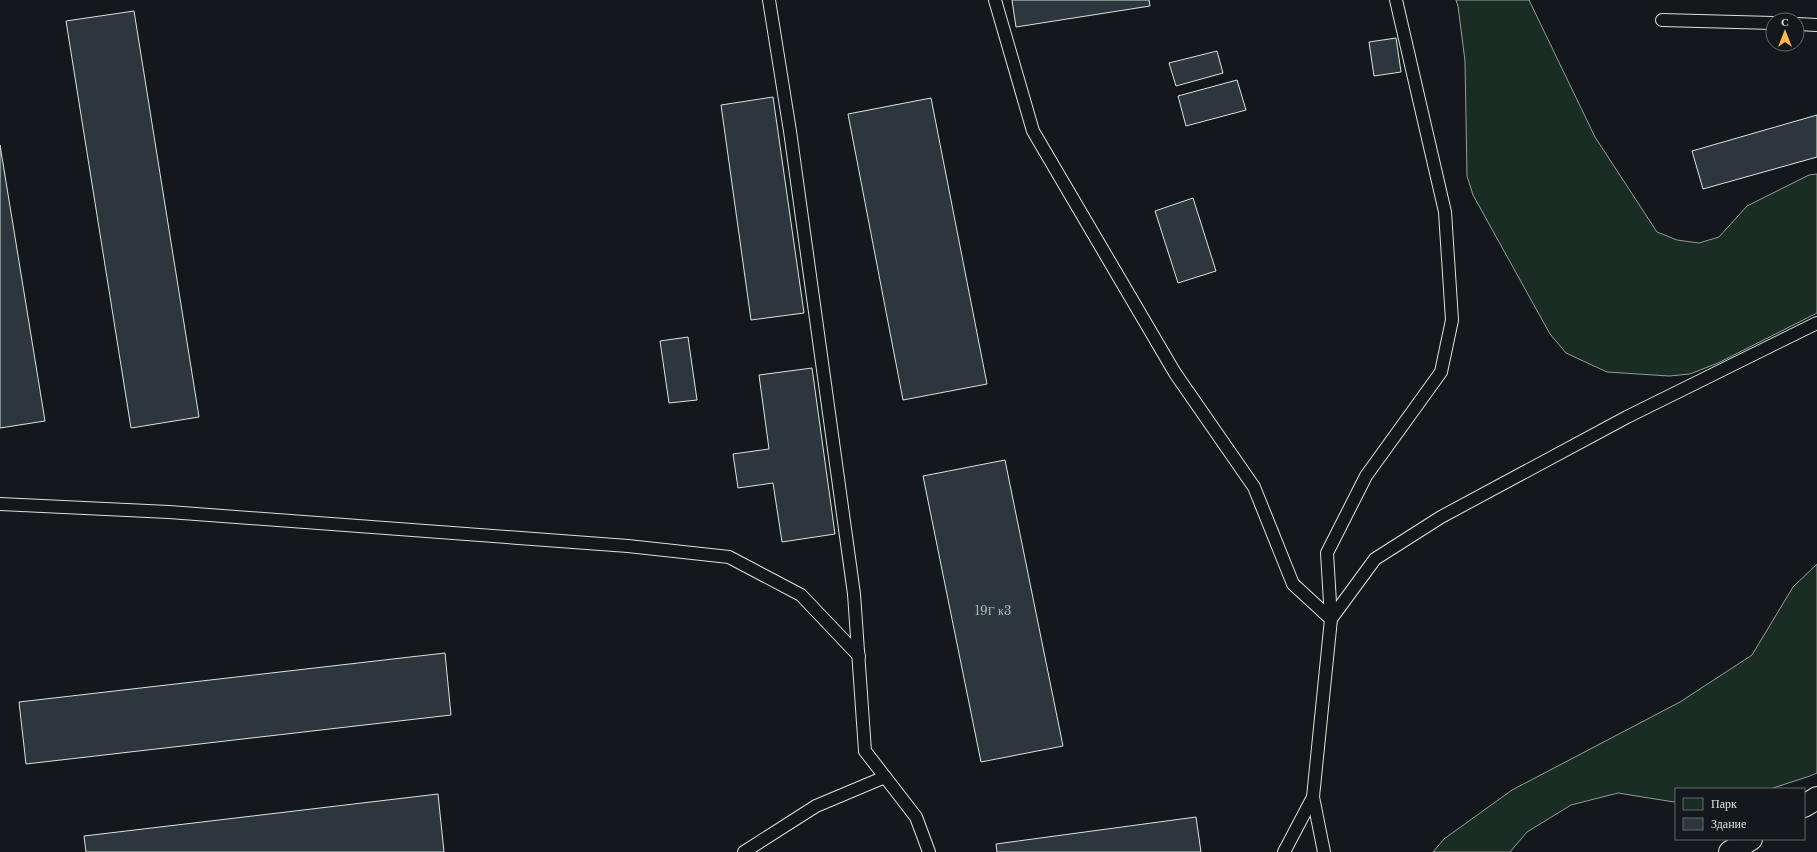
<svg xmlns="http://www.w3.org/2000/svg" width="1817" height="852" viewBox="0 0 1817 852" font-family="'Libre Baskerville',serif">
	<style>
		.green { fill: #1a2d24; stroke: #939e99 }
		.building { fill: #2c363c; stroke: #d8e6dc }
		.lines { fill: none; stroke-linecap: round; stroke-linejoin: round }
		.lane-casing { stroke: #d8e6dc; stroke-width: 14 }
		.highway-casing { stroke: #d8e6dc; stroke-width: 24 }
		.lane { stroke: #14181c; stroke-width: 12 }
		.highway { stroke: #14181c; stroke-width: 22 }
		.labels { text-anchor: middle; stroke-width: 3; stroke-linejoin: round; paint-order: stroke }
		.number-label { font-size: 12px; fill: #adbab4 }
	</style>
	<rect width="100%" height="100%" fill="#14181c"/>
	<g class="green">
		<polygon points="1456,0 1529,0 1595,137 1657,232 1677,240 1699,243 1719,237 1747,206 1809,175 1817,174 1817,313 1718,363 1690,374 1669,376 1607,372 1566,353 1550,334 1473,195 1467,176 1465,61 1458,6"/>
		<polygon points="1817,564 1817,773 1810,776 1770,789 1676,789 1676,801 1674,802 1618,793 1571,805 1527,832 1510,852 1433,852 1444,839 1512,790 1680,702 1752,655 1793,587"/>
	</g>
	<g class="building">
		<polygon points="1012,0 1149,0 1150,6 1016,27"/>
		<polygon points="134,11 199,417 131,428 66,21"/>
		<polygon points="1396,38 1401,72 1374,76 1369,42"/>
		<polygon points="1217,51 1223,73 1176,86 1169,63"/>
		<polygon points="1237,80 1246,110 1186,126 1178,96"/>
		<polygon points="773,97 804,313 751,320 721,105"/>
		<polygon points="931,98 987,384 903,400 848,114"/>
		<polygon points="1817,115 1817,157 1703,189 1692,151"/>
		<polygon points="0,145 45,421 0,428"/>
		<polygon points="1193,198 1216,271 1178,283 1155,211"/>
		<polygon points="688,337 697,400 669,403 660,341"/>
		<polygon points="812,368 835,534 782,542 773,483 738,488 733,454 769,449 759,375"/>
		<polygon points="1005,460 1063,746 981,762 923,476"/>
		<polygon points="445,653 451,715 26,764 19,702"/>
		<polygon points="438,794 444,852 86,852 84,836"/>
		<polygon points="1196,817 1201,852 997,852 996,844"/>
	</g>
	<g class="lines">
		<g class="lane-casing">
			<g id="lane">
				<polyline points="769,0 790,131 854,594 865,751 916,817 929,852"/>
				<polyline points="995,0 1033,131 1175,373 1254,487 1293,584 1331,619 1327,553 1366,476 1441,372 1452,320 1445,212 1396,0"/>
				<polyline points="1662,20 1773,23"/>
				<polyline points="1797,24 1817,25"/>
				<polyline points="0,504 169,512 628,546 729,557 801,595 859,656"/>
				<polyline points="1313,797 1324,852"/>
				<polyline points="744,852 816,806 885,777"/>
				<polyline points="1284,852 1313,797 1331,619 1375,559 1441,517 1627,417 1817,323"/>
			</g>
		</g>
		<g class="highway-casing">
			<g id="highway">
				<polyline points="1804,806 1817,798"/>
				<polyline points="1730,852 1751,839"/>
			</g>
		</g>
		<use href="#lane" class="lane"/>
		<use href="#highway" class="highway"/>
	</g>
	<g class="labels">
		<g class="number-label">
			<text x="993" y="615">19Г к3</text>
		</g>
	</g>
	<rect x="1675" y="788" width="130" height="52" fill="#14181c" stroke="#626a69"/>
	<rect x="1683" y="798" width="20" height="12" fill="#1a2d24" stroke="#626a69"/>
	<text x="1711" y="808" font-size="12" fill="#d8e6dc">Парк</text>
	<rect x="1683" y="818" width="20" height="12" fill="#2c363c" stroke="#626a69"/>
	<text x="1711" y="828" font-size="12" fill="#d8e6dc">Здание</text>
	<g transform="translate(1785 32)"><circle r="19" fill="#14181c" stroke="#626a69"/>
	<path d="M0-3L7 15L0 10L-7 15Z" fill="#ffb74d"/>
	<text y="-6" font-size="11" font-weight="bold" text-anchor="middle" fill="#d8e6dc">С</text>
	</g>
</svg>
